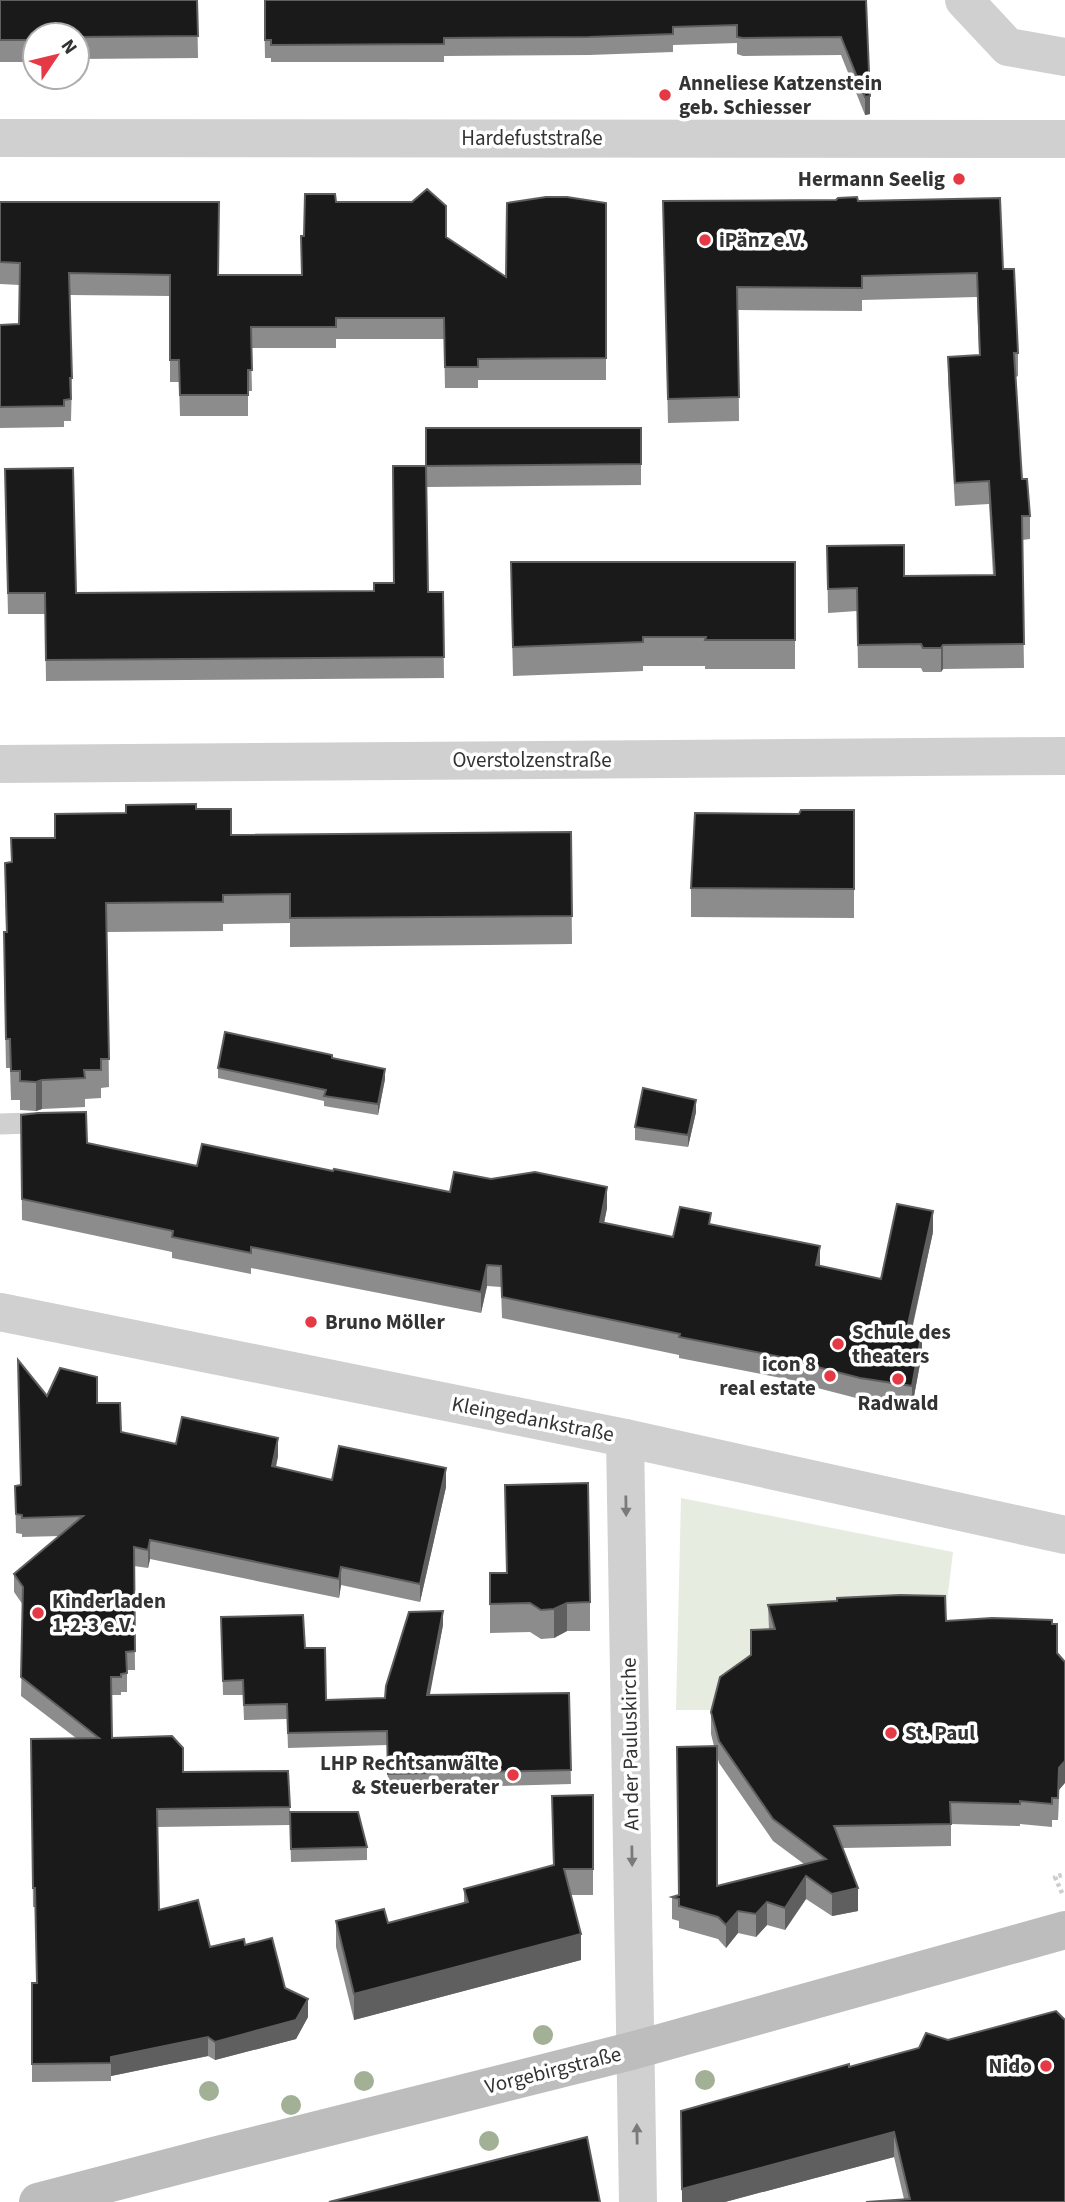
<svg xmlns="http://www.w3.org/2000/svg" width="1065" height="2202" viewBox="0 0 1065 2202" font-family="'Source Sans 3',sans-serif">
	<style>
		.green { fill: #e6ecdf }
		.lines { fill: none; stroke-linecap: round; stroke-linejoin: round }
		.path { stroke: #cdcdcd; stroke-width: 4.5; stroke-dasharray: 3.5 3.5; stroke-linecap: butt }
		.service { stroke: #d0d0d0; stroke-width: 21 }
		.minor { stroke: #d0d0d0; stroke-width: 38 }
		.secondary { stroke: #bdbdbd; stroke-width: 38 }
		.tree { fill: #a2b095 }
		.wall { fill: #8c8c8c; fill-rule: evenodd }
		.shaded-wall { fill: #5f5f5f }
		.building { fill: #1a1a1a; stroke: #5f5f5f; stroke-width: 2 }
		.oneway { fill: #7a7a7a }
		.poi-dot { fill: #e63946; stroke: #fff; stroke-width: 2.5 }
		.labels { text-anchor: middle; stroke-width: 7; stroke-linejoin: round; paint-order: stroke }
		.poi-label { font-size: 21px; font-weight: bold; fill: #333; stroke: #fff; text-anchor: start }
		.street-label { font-size: 21px; fill: #333; stroke: #fff }
	</style>
	<rect width="100%" height="100%" fill="#fff"/>
	<polygon class="green" points="681,1498 953,1552 945,1618 770,1632 752,1657 721,1710 676,1710"/>
	<g class="lines">
		<polyline class="path" points="1062,1893 1055,1877 1065,1874"/>
		<polyline class="service" points="0,1124 31,1123"/>
		<g class="minor">
			<polyline points="964,0 1008,47 1065,57"/>
			<polyline points="0,138 1065,139"/>
			<polyline points="0,764 1065,756"/>
			<polyline points="0,1312 625,1438 1065,1535"/>
			<polyline points="625,1438 638,2202"/>
		</g>
		<polyline class="secondary" points="38,2202 210,2157 635,2050 1065,1930"/>
	</g>
	<g class="tree">
		<circle cx="543" cy="2035" r="10"/>
		<circle cx="705" cy="2080" r="10"/>
		<circle cx="364" cy="2081" r="10"/>
		<circle cx="209" cy="2091" r="10"/>
		<circle cx="291" cy="2105" r="10"/>
		<circle cx="489" cy="2141" r="10"/>
	</g>
	<g class="wall">
		<polygon points="0,0 197,0 198,58 77,59 77,35 35,35 35,59 34,59 33,62 0,62"/>
		<polygon points="264,0 866,3 870,114 865,115 841,55 743,56 737,54 737,43 673,45 673,52 589,55 444,56 444,62 271,62 271,58 265,58"/>
		<polygon points="663,201 858,201 1003,269 1018,353 1018,376 1016,377 1022,479 1030,516 1030,539 1022,540 1024,668 943,669 941,672 923,672 921,668 858,668 857,611 828,613 827,546 904,576 993,575 989,504 955,506 948,381 948,357 979,355 977,297 862,300 862,311 738,310 739,421 668,423"/>
		<polygon points="0,202 218,275 301,275 304,236 336,202 446,237 506,277 606,203 606,380 478,380 478,388 445,388 444,339 336,339 336,348 251,348 252,391 248,391 248,416 180,416 179,382 170,382 170,296 70,295 72,378 71,421 64,421 64,427 0,428 0,325 19,324 20,285 0,284"/>
		<polygon points="641,428 641,485 426,487 428,592 443,592 444,678 46,681 45,614 8,614 5,490 76,593 374,591 394,583 426,466"/>
		<polygon points="795,562 795,669 705,669 705,666 643,666 643,671 513,676 511,591"/>
		<polygon points="196,809 231,835 571,832 572,944 290,947 290,923 223,924 223,931 107,932 109,1087 101,1088 101,1098 85,1099 85,1107 42,1109 36,1111 20,1110 20,1100 11,1100 10,1068 6,1068 4,961 4,932 6,932 5,863 11,862 55,838 126,813"/>
		<polygon points="854,810 854,918 691,917 691,888 799,814"/>
		<polygon points="332,1058 385,1079 378,1115 324,1106 324,1101 218,1078 218,1068"/>
		<polygon points="696,1112 688,1147 635,1140 635,1127"/>
		<polygon points="21,1115 87,1143 197,1166 333,1171 450,1192 607,1208 604,1223 673,1237 711,1224 820,1266 881,1279 933,1232 912,1330 922,1353 912,1407 860,1399 802,1384 802,1382 679,1358 679,1355 502,1318 501,1287 487,1286 481,1313 251,1268 251,1274 172,1258 172,1252 22,1220"/>
		<polygon points="47,1396 97,1403 121,1432 176,1444 278,1456 276,1467 332,1480 446,1487 420,1602 341,1585 339,1598 150,1559 148,1568 134,1566 135,1670 127,1670 127,1692 121,1692 121,1695 112,1695 112,1738 183,1772 288,1771 290,1812 367,1847 367,1860 291,1862 290,1825 157,1827 159,1910 210,1947 245,1945 285,1988 308,2017 296,2039 215,2060 208,2056 111,2076 111,2081 32,2082 32,1983 37,1983 35,1907 33,1907 31,1739 76,1738 21,1696 23,1605 14,1592 14,1574 60,1536 22,1537 22,1534 16,1533 15,1486 21,1485"/>
		<polygon points="490,1573 506,1573 590,1602 590,1631 567,1631 554,1638 541,1639 530,1632 490,1633"/>
		<path d="M 768,1605 L 946,1621 L 1059,1790 L 1058,1820 L 1052,1820 L 1052,1827 L 1020,1824 L 1020,1826 L 951,1824 L 951,1846 L 842,1848 L 858,1911 L 832,1916 L 806,1899 L 785,1930 L 767,1925 L 756,1937 L 738,1933 L 726,1948 L 718,1939 L 679,1928 L 679,1921 L 672,1919 L 672,1897 L 679,1895 L 714,1746 L 711,1734 L 711,1712 L 769,1629 ZM 717,1755 L 719,1763 L 773,1841 L 804,1864 L 717,1886 Z"/>
		<polygon points="221,1617 305,1648 326,1700 385,1698 443,1625 429,1695 569,1693 571,1784 388,1789 387,1745 288,1748 287,1719 244,1720 243,1695 223,1695"/>
		<polygon points="593,1795 593,1895 571,1895 581,1960 354,2020 336,1947 336,1921 388,1923 464,1903 464,1889 553,1865 552,1796"/>
		<polygon points="849,2067 1065,2202 904,2199 894,2157 725,2202 682,2202 681,2111"/>
	</g>
	<g class="shaded-wall">
		<polygon points="870,96 870,114 865,115 865,97"/>
		<polygon points="943,645 943,669 941,672 941,648"/>
		<polygon points="385,1069 385,1079 378,1115 378,1104"/>
		<polygon points="42,1080 42,1109 36,1111 36,1082"/>
		<polygon points="696,1100 696,1112 688,1147 688,1135"/>
		<polygon points="607,1187 607,1208 600,1243 600,1222"/>
		<polygon points="933,1211 933,1232 907,1350 907,1329"/>
		<polygon points="820,1246 820,1267 816,1265"/>
		<polygon points="487,1265 487,1286 481,1313 481,1292"/>
		<polygon points="922,1332 922,1353 912,1407 912,1386"/>
		<polygon points="278,1438 278,1456 272,1484 272,1466"/>
		<polygon points="446,1468 446,1487 420,1602 420,1584"/>
		<polygon points="150,1540 150,1559 148,1568 148,1550"/>
		<polygon points="341,1567 341,1585 339,1598 339,1579"/>
		<polygon points="567,1603 567,1631 554,1638 554,1609"/>
		<polygon points="443,1611 443,1625 427,1710 427,1695"/>
		<polygon points="1065,1761 1065,1783 1059,1790 1058,1820 1059,1768"/>
		<polygon points="806,1876 806,1899 785,1930 785,1908"/>
		<polygon points="858,1888 858,1911 832,1916 832,1894"/>
		<polygon points="767,1902 767,1925 756,1937 756,1914"/>
		<polygon points="738,1911 738,1933 726,1948 726,1925"/>
		<polygon points="581,1934 581,1960 354,2020 354,1994"/>
		<polygon points="308,1999 308,2017 296,2039 215,2060 215,2042"/>
		<polygon points="208,2037 208,2056 111,2076 111,2057"/>
		<polygon points="894,2132 894,2157 725,2202 682,2202 682,2189"/>
	</g>
	<g class="building">
		<polygon points="0,0 197,0 198,36 77,37 77,35 35,35 33,40 0,40"/>
		<polygon points="265,0 866,0 870,96 865,97 841,37 743,38 737,37 737,25 673,27 673,34 589,37 444,38 444,44 271,45 271,40 265,40"/>
		<polygon points="427,189 446,206 446,237 506,277 507,203 546,197 567,197 606,203 606,358 478,359 478,367 445,367 444,318 336,318 336,327 251,327 252,370 248,370 248,395 180,395 179,360 170,360 170,275 69,273 72,378 70,378 71,399 64,400 64,406 0,407 0,325 19,324 20,263 0,262 0,202 219,202 218,275 302,275 301,236 304,236 305,194 335,194 336,202 412,202"/>
		<polygon points="857,197 858,201 1000,198 1003,269 1014,269 1018,353 1014,353 1022,479 1027,479 1030,516 1022,516 1024,644 943,645 941,648 923,648 921,644 858,645 857,588 828,589 827,546 904,545 904,576 995,575 989,481 955,483 948,357 980,355 977,273 862,276 862,288 737,287 739,397 668,399 663,201 836,200 838,198"/>
		<polygon points="426,428 641,428 641,464 426,466 428,592 443,592 444,657 46,660 45,593 8,593 5,469 73,468 76,593 374,591 374,583 394,583 393,466 426,466"/>
		<polygon points="511,562 795,562 795,640 705,640 706,637 643,637 643,642 513,647"/>
		<polygon points="196,804 196,809 231,809 231,835 571,832 572,916 290,918 290,894 223,895 223,902 106,903 109,1059 101,1059 101,1070 84,1070 85,1078 42,1080 36,1082 20,1081 20,1071 11,1071 10,1039 6,1039 4,932 7,932 5,863 12,862 11,838 55,838 55,814 126,813 126,805"/>
		<polygon points="801,810 854,810 854,889 691,888 695,813 799,814"/>
		<polygon points="225,1032 332,1055 332,1058 385,1069 378,1104 324,1096 326,1090 218,1068"/>
		<polygon points="643,1088 696,1100 688,1135 635,1127"/>
		<polygon points="86,1112 87,1143 197,1166 202,1144 333,1171 334,1169 450,1192 454,1172 491,1179 535,1172 607,1187 600,1222 673,1237 680,1207 711,1213 709,1224 820,1246 816,1265 881,1279 897,1204 933,1211 907,1329 922,1332 912,1386 860,1378 802,1363 802,1361 679,1337 680,1334 502,1297 501,1266 487,1265 481,1292 251,1247 251,1253 172,1237 173,1231 22,1199 21,1115 38,1113"/>
		<polygon points="18,1360 47,1396 60,1368 97,1377 97,1403 120,1403 121,1432 176,1444 182,1417 278,1438 272,1466 332,1480 339,1446 446,1468 420,1584 341,1567 339,1579 150,1540 148,1550 134,1547 135,1651 126,1652 127,1673 121,1674 121,1677 111,1677 112,1738 172,1736 183,1748 183,1772 288,1771 290,1807 157,1809 159,1910 198,1900 210,1947 244,1939 245,1945 272,1938 285,1988 308,1999 296,2020 215,2042 208,2037 111,2057 111,2063 32,2064 32,1983 37,1983 35,1888 33,1888 31,1739 99,1738 21,1677 23,1587 14,1574 83,1516 22,1518 22,1515 16,1514 15,1486 21,1485"/>
		<polygon points="588,1483 590,1602 567,1603 554,1609 541,1610 530,1603 490,1604 490,1573 507,1573 505,1485"/>
		<polygon points="900,1595 945,1596 946,1621 992,1618 1052,1620 1052,1624 1057,1624 1057,1653 1065,1662 1065,1761 1059,1768 1058,1798 1052,1798 1052,1804 1020,1801 1020,1804 950,1802 951,1824 834,1826 858,1888 832,1894 806,1876 785,1908 767,1902 756,1914 738,1911 726,1925 718,1917 679,1906 679,1899 672,1897 679,1895 677,1747 717,1746 717,1886 826,1859 773,1819 719,1741 711,1712 720,1677 751,1655 751,1630 775,1629 768,1605 837,1601 837,1598"/>
		<polygon points="443,1611 427,1695 569,1693 571,1770 388,1774 387,1731 288,1733 287,1704 244,1705 243,1680 223,1681 221,1617 303,1615 305,1648 325,1648 326,1700 385,1698 386,1686 409,1612"/>
		<polygon points="593,1795 593,1869 564,1869 581,1934 354,1994 336,1921 384,1909 388,1923 468,1902 464,1889 554,1865 552,1796"/>
		<polygon points="290,1812 358,1812 367,1847 291,1849"/>
		<polygon points="1056,2011 1065,2020 1065,2202 866,2202 910,2199 894,2132 682,2189 681,2111 849,2064 849,2067 919,2048 926,2033 948,2040"/>
		<polygon points="587,2137 600,2202 329,2202"/>
	</g>
	<defs><path id="oneway-solid" d="M-6-.8H1V-3.2L6.5 0L1 3.2V.8H-6Z" transform="scale(1.75)"/></defs>
	<g class="oneway">
		<use href="#oneway-solid" transform="translate(626 1506) rotate(89)"/>
		<use href="#oneway-solid" transform="translate(632 1856) rotate(89)"/>
		<use href="#oneway-solid" transform="translate(637 2134) rotate(-91)"/>
	</g>
	<g class="poi-dot">
		<circle cx="665" cy="95" r="7"/>
		<circle cx="959" cy="179" r="7"/>
		<circle cx="705" cy="240" r="7"/>
		<circle cx="311" cy="1322" r="7"/>
		<circle cx="838" cy="1344" r="7"/>
		<circle cx="830" cy="1376" r="7"/>
		<circle cx="898" cy="1379" r="7"/>
		<circle cx="38" cy="1613" r="7"/>
		<circle cx="891" cy="1733" r="7"/>
		<circle cx="513" cy="1775" r="7"/>
		<circle cx="1046" cy="2066" r="7"/>
	</g>
	<g class="labels">
		<g class="poi-label">
			<text x="679" y="90">Anneliese Katzenstein<tspan x="679" dy="24">geb. Schiesser</tspan></text>
			<text x="945" y="186" text-anchor="end">Hermann Seelig</text>
			<text x="719" y="247">iPänz e.V.</text>
			<text x="325" y="1329">Bruno Möller</text>
			<text x="852" y="1339">Schule des<tspan x="852" dy="24">theaters</tspan></text>
			<text x="816" y="1371" text-anchor="end">icon 8<tspan x="816" dy="24">real estate</tspan></text>
			<text x="898" y="1410" text-anchor="middle">Radwald</text>
			<text x="52" y="1608">Kinderladen<tspan x="52" dy="24">1-2-3 e.V.</tspan></text>
			<text x="905" y="1740">St. Paul</text>
			<text x="499" y="1770" text-anchor="end">LHP Rechtsanwälte<tspan x="499" dy="24">&amp; Steuerberater</tspan></text>
			<text x="1032" y="2073" text-anchor="end">Nido</text>
		</g>
		<g class="street-label">
			<text x="532" y="145">Hardefuststraße</text>
			<text x="532" y="767">Overstolzenstraße</text>
			<text transform="translate(533 1419) rotate(11)" y="7">Kleingedankstraße</text>
			<text transform="translate(630 1744) rotate(-91)" y="7">An der Pauluskirche</text>
			<text transform="translate(553 2070) rotate(-14)" y="7">Vorgebirgstraße</text>
		</g>
	</g>
	<g transform="translate(56 56) rotate(55)"><circle r="33" fill="#ffffff" stroke="#adadad" stroke-width="2"/>
	<path d="M0-5L12 26L0 18L-12 26Z" fill="#e63946"/>
	<text y="-10" font-size="19" font-weight="bold" text-anchor="middle" fill="#333333">N</text>
	</g>
</svg>
